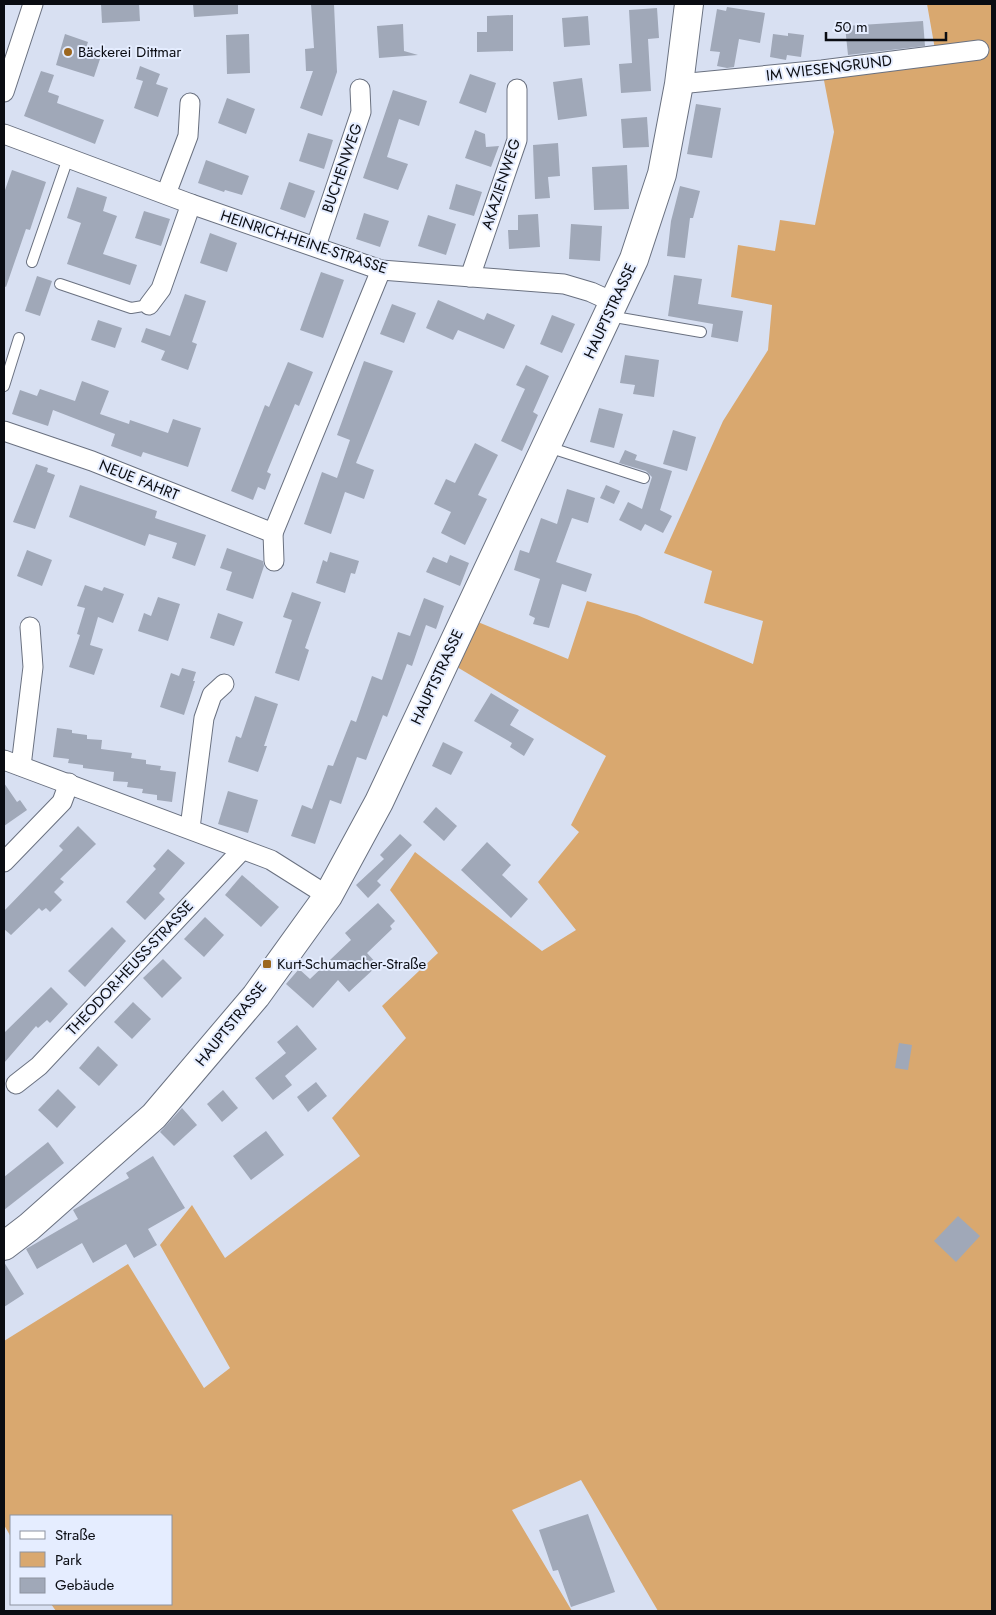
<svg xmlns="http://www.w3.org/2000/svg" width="996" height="1615" viewBox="0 0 996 1615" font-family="Jost,sans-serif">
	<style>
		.green { fill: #d9a86f }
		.building { fill: #a0a8b8 }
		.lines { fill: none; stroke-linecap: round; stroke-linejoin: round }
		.lane-casing { stroke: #6a7180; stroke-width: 12 }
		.street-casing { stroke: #6a7180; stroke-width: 21 }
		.secondary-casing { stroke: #6a7180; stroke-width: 30 }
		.lane { stroke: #fff; stroke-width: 10 }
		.street { stroke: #fff; stroke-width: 19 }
		.secondary { stroke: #fff; stroke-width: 28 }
		.poi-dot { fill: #9c671f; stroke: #e5edff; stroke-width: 2 }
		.labels { text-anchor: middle; stroke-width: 4; stroke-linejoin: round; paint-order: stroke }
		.poi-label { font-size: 15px; fill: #0a0c12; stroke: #e5edff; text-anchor: start }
		.street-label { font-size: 15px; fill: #0a0c12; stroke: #e5edff }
	</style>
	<rect width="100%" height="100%" fill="#d8e0f2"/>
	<polygon class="green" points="927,4 992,4 992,1611 658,1611 581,1480 512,1510 572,1611 56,1611 51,1604 171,1604 171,1516 11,1516 11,1537 4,1525 4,1341 128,1264 204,1388 230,1368 160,1245 192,1205 225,1258 360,1156 332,1118 406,1038 382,1006 438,953 390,890 415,852 542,951 576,930 538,882 579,832 571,825 606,756 457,667 478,622 568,659 587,601 637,615 753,664 763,621 704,603 712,571 664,553 723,421 768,350 772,305 731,297 738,245 775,251 780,220 815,225 834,132 822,70 936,55"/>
	<g class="building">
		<polygon points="101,4 139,4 140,21 102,23"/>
		<polygon points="193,4 238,4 238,14 194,17"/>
		<polygon points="311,4 334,4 337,72 322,116 300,108 313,71 306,71 305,49 314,48"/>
		<polygon points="727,7 765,13 760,43 739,39 734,67 727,68 717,66 720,52 710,51 717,9 726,11"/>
		<polygon points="657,8 659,38 648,39 651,91 621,93 619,64 632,63 629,10"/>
		<polygon points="513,15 513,51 477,52 477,32 487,32 487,16"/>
		<polygon points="588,16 590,45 564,47 562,18"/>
		<polygon points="923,21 925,46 848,55 845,26"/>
		<polygon points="403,24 404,51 418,55 379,58 377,26"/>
		<polygon points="788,33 804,35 801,57 787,55 786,60 770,57 773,34 788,36"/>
		<polygon points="65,34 88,42 86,48 102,53 94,77 56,65"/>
		<polygon points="249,34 250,73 227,74 226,35"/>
		<polygon points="140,66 160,74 156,84 168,88 158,117 134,108 143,81 136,79"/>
		<polygon points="41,71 54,75 48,92 59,96 57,103 104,120 95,144 24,116"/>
		<polygon points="470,74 496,83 486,113 459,103"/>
		<polygon points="582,78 587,116 558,120 553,82"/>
		<polygon points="393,90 427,101 419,126 399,119 387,157 408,164 398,190 363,178"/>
		<polygon points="227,98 255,109 246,134 218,123"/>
		<polygon points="696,104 721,108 712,158 687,154"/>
		<polygon points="647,117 649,147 623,148 621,119"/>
		<polygon points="475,130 485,134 486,147 499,146 491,167 465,158"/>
		<polygon points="308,133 333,140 324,169 299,161"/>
		<polygon points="558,143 560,176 548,177 550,198 535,199 533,145"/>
		<polygon points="206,160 249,176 242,195 225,190 224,192 198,183"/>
		<polygon points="627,165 629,209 594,210 592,167"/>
		<polygon points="12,170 46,182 30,230 26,229 6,287 4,286 4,193"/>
		<polygon points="289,182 315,191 305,218 280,209"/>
		<polygon points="456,184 482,192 474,216 449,209"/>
		<polygon points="680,186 700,191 693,218 690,218 685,258 667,256 671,221"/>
		<polygon points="77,187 107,197 103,211 117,216 103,254 137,265 130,285 67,264 81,223 67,218"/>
		<polygon points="144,211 170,219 161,246 135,238"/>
		<polygon points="364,213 389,221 380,247 356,239"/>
		<polygon points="538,214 540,247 509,249 508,230 518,230 518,215"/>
		<polygon points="428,215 456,224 446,255 418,246"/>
		<polygon points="571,224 602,226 600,261 569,259"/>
		<polygon points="210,233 237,243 227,272 200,263"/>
		<polygon points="321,272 344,280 323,338 300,330"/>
		<polygon points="674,275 702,279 698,304 743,311 738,342 711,337 713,324 668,316"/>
		<polygon points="37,276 52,281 40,316 25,311"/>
		<polygon points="185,294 206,301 192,342 197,344 188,370 161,360 165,351 141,342 146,328 170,336"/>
		<polygon points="438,300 484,320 487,313 515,325 504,349 458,330 453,340 426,328"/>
		<polygon points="392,304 416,313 404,343 380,334"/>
		<polygon points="552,315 575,324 562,353 540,344"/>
		<polygon points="98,320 122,328 115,348 91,340"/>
		<polygon points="625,355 659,360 654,397 633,394 635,385 620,383"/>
		<polygon points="364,361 393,371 356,463 374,470 364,499 345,492 331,534 304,524 322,472 337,478 350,440 337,435"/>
		<polygon points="288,362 313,372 299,406 295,404 267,472 271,474 265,490 258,487 253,500 231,491 265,405 269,407"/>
		<polygon points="526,365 549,376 533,412 538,415 522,451 501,441 525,389 516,385"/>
		<polygon points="82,381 109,391 100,414 129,424 130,420 168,433 173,419 201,428 188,467 143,452 141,457 111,446 115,434 53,410 48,426 12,414 20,390 37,396 40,389 75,401"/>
		<polygon points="599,408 623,414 614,448 590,442"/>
		<polygon points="673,430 696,437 687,471 663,464"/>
		<polygon points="475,443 498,455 478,495 487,499 465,545 441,533 451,512 434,504 446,479 455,483"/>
		<polygon points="625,450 637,455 635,460 672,471 660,510 672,516 663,533 645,524 641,531 619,520 628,502 642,509 652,477 646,471 619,463"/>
		<polygon points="36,464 48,468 47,472 55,475 35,529 13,522"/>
		<polygon points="80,485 157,511 155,518 206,535 195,566 172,558 177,543 149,534 145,546 69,517"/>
		<polygon points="606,485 620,491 614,504 600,498"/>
		<polygon points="567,489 595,498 588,523 572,518 556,562 592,574 586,592 562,584 549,628 533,624 535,618 529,615 540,579 514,570 520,550 529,553 541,518 557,524"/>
		<polygon points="227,548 263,561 264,566 253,599 226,590 232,572 220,568"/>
		<polygon points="27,550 52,560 42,586 17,576"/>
		<polygon points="330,552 359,561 355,574 351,573 345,593 316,583 323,560 327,562"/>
		<polygon points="450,555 469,563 460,586 426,572 433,557 447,563"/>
		<polygon points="85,585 102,591 104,587 124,594 113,623 98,617 90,645 103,649 94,675 69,667 80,635 77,634 85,608 77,606"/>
		<polygon points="292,592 321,602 305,648 309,650 299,681 275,673 292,620 283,617"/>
		<polygon points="158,597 180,604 168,641 138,631 144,613 151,616"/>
		<polygon points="424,598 444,606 436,629 426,625 412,666 407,664 387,717 383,715 366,760 357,757 341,804 330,800 315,844 291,836 302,805 312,809 328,765 333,766 351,720 356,722 372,676 382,680 398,632 410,636"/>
		<polygon points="218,613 243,622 234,646 210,638"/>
		<polygon points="182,668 196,672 193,681 195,681 184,715 160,707 171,673 179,676"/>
		<polygon points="491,693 519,710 510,725 534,739 524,756 510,747 512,743 474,721"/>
		<polygon points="255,696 278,704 264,746 267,746 258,772 228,762 236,736 241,738"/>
		<polygon points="57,728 72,730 72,733 87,735 87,739 102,740 101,749 132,753 131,758 146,760 146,764 161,766 160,770 176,772 172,802 157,800 157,795 142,793 143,789 127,787 128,782 113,781 114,772 83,768 83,765 68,763 69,759 53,757"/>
		<polygon points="443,742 463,752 451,775 432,766"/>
		<polygon points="4,783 17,802 20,800 27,810 4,826"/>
		<polygon points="228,791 258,800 248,833 218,824"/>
		<polygon points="436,807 457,826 444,841 423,822"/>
		<polygon points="78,826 96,844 60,879 64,882 54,892 62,900 50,912 46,908 42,911 39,908 11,935 4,929 4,911 63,850 59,846"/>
		<polygon points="400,834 412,845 377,881 381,885 368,898 356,885 384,859 380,855"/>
		<polygon points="487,842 511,865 502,875 528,899 511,918 461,870"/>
		<polygon points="168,849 185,863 159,893 165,899 145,920 126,902 156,869 153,866"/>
		<polygon points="242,875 279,907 261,927 225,895"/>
		<polygon points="378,903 395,921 390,926 392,929 367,953 378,965 349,992 338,980 313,1008 286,984 299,969 310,979 351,940 345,933"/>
		<polygon points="205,917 224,935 204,957 184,939"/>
		<polygon points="112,927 126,941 85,987 68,971"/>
		<polygon points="163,959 182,978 162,998 143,978"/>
		<polygon points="51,987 68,1004 50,1023 47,1020 38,1028 36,1026 4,1063 4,1033"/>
		<polygon points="133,1002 151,1019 132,1039 114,1022"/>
		<polygon points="297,1025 317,1049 285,1076 292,1085 273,1100 255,1078 286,1053 277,1042"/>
		<polygon points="899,1043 912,1045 908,1070 895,1068"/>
		<polygon points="98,1046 118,1065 99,1086 79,1068"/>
		<polygon points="316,1082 327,1096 308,1112 297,1097"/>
		<polygon points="58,1089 76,1107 57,1128 38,1110"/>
		<polygon points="223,1090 238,1108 222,1122 207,1104"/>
		<polygon points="182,1108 197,1125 174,1146 160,1132"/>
		<polygon points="266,1131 284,1155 251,1180 233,1156"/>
		<polygon points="48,1142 64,1163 4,1210 4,1177"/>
		<polygon points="153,1156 185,1208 148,1229 157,1245 134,1258 126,1244 93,1263 82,1243 37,1269 26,1249 78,1219 73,1210 129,1178 126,1173"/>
		<polygon points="958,1216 980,1236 956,1262 934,1241"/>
		<polygon points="4,1262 24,1294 4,1307"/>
		<polygon points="588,1514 615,1592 571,1607 558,1570 553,1571 539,1530"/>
	</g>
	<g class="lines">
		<g class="lane-casing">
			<g id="lane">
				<polyline points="32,262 68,158"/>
				<polyline points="60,284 131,308 149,305"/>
				<polyline points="609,316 701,332"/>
				<polyline points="4,386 19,338"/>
				<polyline points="548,447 644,478"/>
			</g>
		</g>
		<g class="street-casing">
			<g id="street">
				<polyline points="679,84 822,70 979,50"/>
				<polyline points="4,92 33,4"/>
				<polyline points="4,134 191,204 381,270 564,284 591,292 615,303"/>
				<polyline points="166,194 188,136 190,103"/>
				<polyline points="316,246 361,112 360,89"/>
				<polyline points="470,277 517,140 517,89"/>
				<polyline points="149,305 161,289 191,204"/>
				<polyline points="4,431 92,461 273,533 381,270"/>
				<polyline points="273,533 274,561"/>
				<polyline points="4,760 271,860 328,896"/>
				<polyline points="21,766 33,667 30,627"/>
				<polyline points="190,828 204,718 212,695 224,684"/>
				<polyline points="4,862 62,802 69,783"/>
				<polyline points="16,1084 39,1066 242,850"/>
			</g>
		</g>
		<g class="secondary-casing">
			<polyline id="secondary" points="4,1246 29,1227 154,1116 256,996 328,896 379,802 634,259 662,174 679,84 689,4"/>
		</g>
		<use href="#lane" class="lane"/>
		<use href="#street" class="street"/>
		<use href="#secondary" class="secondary"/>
	</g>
	<g class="poi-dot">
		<circle cx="68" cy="52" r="5"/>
		<rect x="262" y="959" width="10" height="10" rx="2.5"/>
	</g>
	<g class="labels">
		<g class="poi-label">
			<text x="78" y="57">Bäckerei Dittmar</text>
			<text x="277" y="969">Kurt-Schumacher-Straße</text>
		</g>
		<g class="street-label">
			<text transform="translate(829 68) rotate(-7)" y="5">IM WIESENGRUND</text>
			<text transform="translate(342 168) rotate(-71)" y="5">BUCHENWEG</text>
			<text transform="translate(501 184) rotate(-72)" y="5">AKAZIENWEG</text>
			<text transform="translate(304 242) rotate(18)" y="5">HEINRICH-HEINE-STRASSE</text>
			<text transform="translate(610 311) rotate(-65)" y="5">HAUPTSTRASSE</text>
			<text transform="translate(139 480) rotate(22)" y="5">NEUE FAHRT</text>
			<text transform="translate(437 677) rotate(-65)" y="5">HAUPTSTRASSE</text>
			<text transform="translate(130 968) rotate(-47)" y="5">THEODOR-HEUSS-STRASSE</text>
			<text transform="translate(231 1024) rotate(-51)" y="5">HAUPTSTRASSE</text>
		</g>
	</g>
	<rect width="996" height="1615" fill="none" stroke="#0a0c12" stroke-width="10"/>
	<rect x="10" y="1515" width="162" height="90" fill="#e5edff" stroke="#8d93a0"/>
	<rect x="20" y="1531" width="25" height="8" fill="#ffffff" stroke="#8d93a0"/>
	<text x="55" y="1540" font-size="15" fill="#0a0c12">Straße</text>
	<rect x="20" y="1552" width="25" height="15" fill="#d9a86f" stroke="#8d93a0"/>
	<text x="55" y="1565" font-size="15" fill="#0a0c12">Park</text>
	<rect x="20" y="1578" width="25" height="15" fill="#a0a8b8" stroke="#8d93a0"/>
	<text x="55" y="1590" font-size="15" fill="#0a0c12">Gebäude</text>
	<path d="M826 32v8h120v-8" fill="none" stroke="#0a0c12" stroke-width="2.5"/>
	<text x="834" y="32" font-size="15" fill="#0a0c12" stroke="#e5edff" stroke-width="4" paint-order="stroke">50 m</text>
</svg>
